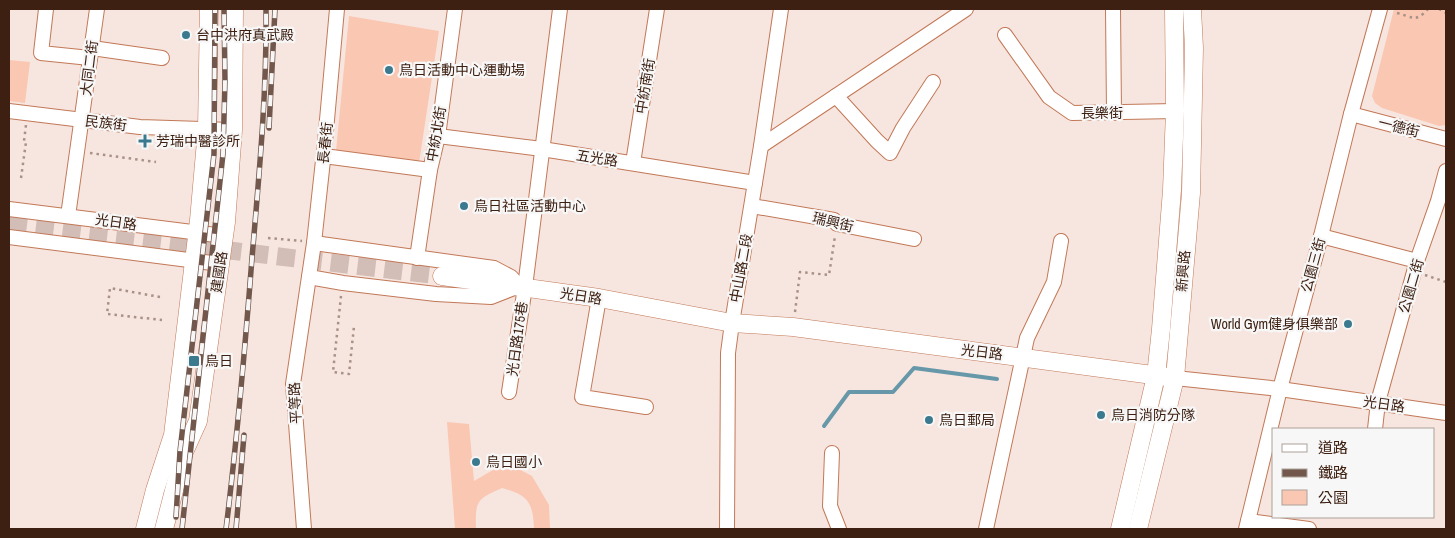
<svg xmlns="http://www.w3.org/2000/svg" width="1455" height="538" viewBox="0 0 1455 538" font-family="'Archivo Narrow','Noto Sans TC',sans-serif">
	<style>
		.green { fill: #fac7b2 }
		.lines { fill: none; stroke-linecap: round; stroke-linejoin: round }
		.stream { stroke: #6798a9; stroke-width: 4 }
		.major-tunnel { stroke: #d2beb6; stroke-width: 18; stroke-dasharray: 18 9; stroke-linecap: butt }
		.minor-casing { stroke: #c27857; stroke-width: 16 }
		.major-casing { stroke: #c27857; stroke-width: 19 }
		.path { stroke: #a89187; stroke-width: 2.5; stroke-dasharray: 2.5 4; stroke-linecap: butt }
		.minor { stroke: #fff; stroke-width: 14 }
		.major { stroke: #fff; stroke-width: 18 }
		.rail-casing { stroke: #72584c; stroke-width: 5.5 }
		.rail { stroke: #f7f7f7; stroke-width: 4; stroke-dasharray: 11; stroke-linecap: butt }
		.poi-dot { fill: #3b798f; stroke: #f7f7f7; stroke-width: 2 }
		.labels { text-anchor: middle; stroke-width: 4.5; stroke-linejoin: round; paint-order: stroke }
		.poi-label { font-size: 14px; fill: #3e2012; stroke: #f7f7f7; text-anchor: start }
		.street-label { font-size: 14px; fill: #3e2012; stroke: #f7f7f7 }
	</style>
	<rect width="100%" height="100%" fill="#f7e6df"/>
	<g class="green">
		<polygon points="1394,9 1446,9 1446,125 1439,126 1382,108 1375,103 1372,96"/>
		<polygon points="349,16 439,31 419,163 336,151"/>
		<polygon points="9,60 30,62 25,103 9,101"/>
		<path d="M 447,422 L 469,424 L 474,481 L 498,467 L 513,466 L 532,476 L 549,505 L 550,529 L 534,529 C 533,502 528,495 502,488 C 477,499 475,501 476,529 L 455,529 Z"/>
	</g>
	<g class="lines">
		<polyline class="stream" points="824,426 849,392 893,392 914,368 997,379"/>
		<polyline class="major-tunnel" points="9,224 442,276"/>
		<g class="minor-casing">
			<g id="minor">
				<polyline points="46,9 41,53 90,58"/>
				<polyline points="1113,9 1114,113"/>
				<polyline points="1005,35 1049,97 1072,113 1175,111"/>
				<polyline points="92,48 162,58"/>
				<polyline points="836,96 877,141 890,153 903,128 933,82"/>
				<polyline points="9,111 140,127 233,130"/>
				<polyline points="1351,114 1446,139"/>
				<polyline points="438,136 542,149 755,183"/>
				<polyline points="761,146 966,9"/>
				<polyline points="324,156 430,170"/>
				<polyline points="633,163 657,9"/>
				<polyline points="752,206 834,220 837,224 914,239"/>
				<polyline points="9,209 224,236"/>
				<polyline points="68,216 97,9"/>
				<polyline points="1321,236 1417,261"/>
				<polyline points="9,237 220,264"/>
				<polyline points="417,258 430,170 438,136 455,9"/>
				<polyline points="309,277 343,283 436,294 491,297 519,286 511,277 494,268 314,243"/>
				<polyline points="599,298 582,397 646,407"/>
				<polyline points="1175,378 1280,389 1446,413"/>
				<polyline points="509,392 525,287 560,9"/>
				<polyline points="1375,429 1378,402 1417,261 1438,201 1446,171"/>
				<polyline points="832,453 830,506 839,529"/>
				<polyline points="1248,521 1309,529"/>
				<polyline points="304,529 293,384 314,243 325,142 337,9"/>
				<polyline points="727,529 728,353 732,323 761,146 781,9"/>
				<polyline points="986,529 1027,338 1054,282 1061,241"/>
				<polyline points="1246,529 1280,389 1321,236 1351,114 1380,9"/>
			</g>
		</g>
		<g class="major-casing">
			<g id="major">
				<polyline points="442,276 599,298 732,323 793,327 1175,378"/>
				<polyline points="145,529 155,490 173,435 199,220 207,130 209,9"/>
				<polyline points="164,529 184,452 198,421 226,222 233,130 234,9"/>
				<polyline points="1120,529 1156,376 1161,329 1172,190 1175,111 1174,9"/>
				<polyline points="1138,529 1175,378 1191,193 1194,48 1192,9"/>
			</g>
		</g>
		<g class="path">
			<polyline points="1439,9 1446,13"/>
			<path d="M 1397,13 C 1413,17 1415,23 1428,9"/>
			<polyline points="90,153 156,162"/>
			<polyline points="21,178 26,142 24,141 26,125"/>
			<polyline points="268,238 302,241"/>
			<polyline points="1425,275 1446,282"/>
			<polyline points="341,296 333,372 349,374 354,326"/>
			<polyline points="160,297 110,288 107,314 162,320"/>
			<polyline points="795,312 800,272 829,275 835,236"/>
		</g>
		<use href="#minor" class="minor"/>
		<use href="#major" class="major"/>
		<g class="rail-casing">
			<g id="rail">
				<polyline points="269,128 275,9"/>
				<polyline points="176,517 180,451 214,154 215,9"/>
				<polyline points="182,529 223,154 225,81 224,9"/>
				<path d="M 226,529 C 237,439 245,349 252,258 C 259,176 267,92 266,9"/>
				<polyline points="236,529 244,435"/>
			</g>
		</g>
		<use href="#rail" class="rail"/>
	</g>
	<g class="poi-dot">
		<circle cx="186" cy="35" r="5"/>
		<circle cx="389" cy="70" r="5"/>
		<path d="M142.5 133.5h5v5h5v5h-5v5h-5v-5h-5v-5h5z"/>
		<circle cx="464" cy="206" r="5"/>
		<circle cx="1348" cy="324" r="5"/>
		<rect x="188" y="355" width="12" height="12" rx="2.5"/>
		<circle cx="1101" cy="415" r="5"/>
		<circle cx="929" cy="420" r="5"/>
		<circle cx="476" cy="462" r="5"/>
	</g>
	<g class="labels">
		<g class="poi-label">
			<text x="196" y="40">台中洪府真武殿</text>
			<text x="399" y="75">烏日活動中心運動場</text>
			<text x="156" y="146">芳瑞中醫診所</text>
			<text x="474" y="211">烏日社區活動中心</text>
			<text x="1338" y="329" text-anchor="end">World Gym健身俱樂部</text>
			<text x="205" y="366">烏日</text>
			<text x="1111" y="420">烏日消防分隊</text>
			<text x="939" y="425">烏日郵局</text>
			<text x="486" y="467">烏日國小</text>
		</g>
		<g class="street-label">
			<text transform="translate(89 68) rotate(-83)" y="5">大同二街</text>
			<text transform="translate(645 86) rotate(-81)" y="5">中紡南街</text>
			<text x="1102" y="118">長樂街</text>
			<text transform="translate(106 123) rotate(7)" y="5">民族街</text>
			<text transform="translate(1399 127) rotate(14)" y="5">一德街</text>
			<text transform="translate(436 134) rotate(-80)" y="5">中紡北街</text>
			<text transform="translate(325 143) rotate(-84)" y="5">長春街</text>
			<text transform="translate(597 158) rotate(9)" y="5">五光路</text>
			<text transform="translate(116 222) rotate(8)" y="5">光日路</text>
			<text transform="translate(833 222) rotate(14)" y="5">瑞興街</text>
			<text transform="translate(1313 265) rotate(-75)" y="5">公園三街</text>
			<text transform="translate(741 268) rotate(-80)" y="5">中山路二段</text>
			<text transform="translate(1183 271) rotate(-85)" y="5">新興路</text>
			<text transform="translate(219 272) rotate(-82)" y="5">建國路</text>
			<text transform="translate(1411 286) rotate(-74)" y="5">公園二街</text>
			<text transform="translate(581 296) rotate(9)" y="5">光日路</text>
			<text transform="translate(517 339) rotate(-82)" y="5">光日路175巷</text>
			<text transform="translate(982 352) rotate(7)" y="5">光日路</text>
			<text transform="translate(295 403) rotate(-93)" y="5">平等路</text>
			<text transform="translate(1384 404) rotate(8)" y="5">光日路</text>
		</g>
	</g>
	<rect width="1455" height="538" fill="none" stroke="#3e2012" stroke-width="20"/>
	<rect x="1272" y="428" width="162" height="90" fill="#f7f7f7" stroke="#ada19b"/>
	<rect x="1282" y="444" width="25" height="8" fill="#ffffff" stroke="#ada19b"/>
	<text x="1318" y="453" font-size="15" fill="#3e2012">道路</text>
	<rect x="1282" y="469" width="25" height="8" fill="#72584c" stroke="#ada19b"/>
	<text x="1318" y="478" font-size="15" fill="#3e2012">鐵路</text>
	<rect x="1282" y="490" width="25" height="15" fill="#fac7b2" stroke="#ada19b"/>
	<text x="1318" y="503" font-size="15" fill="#3e2012">公園</text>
</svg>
